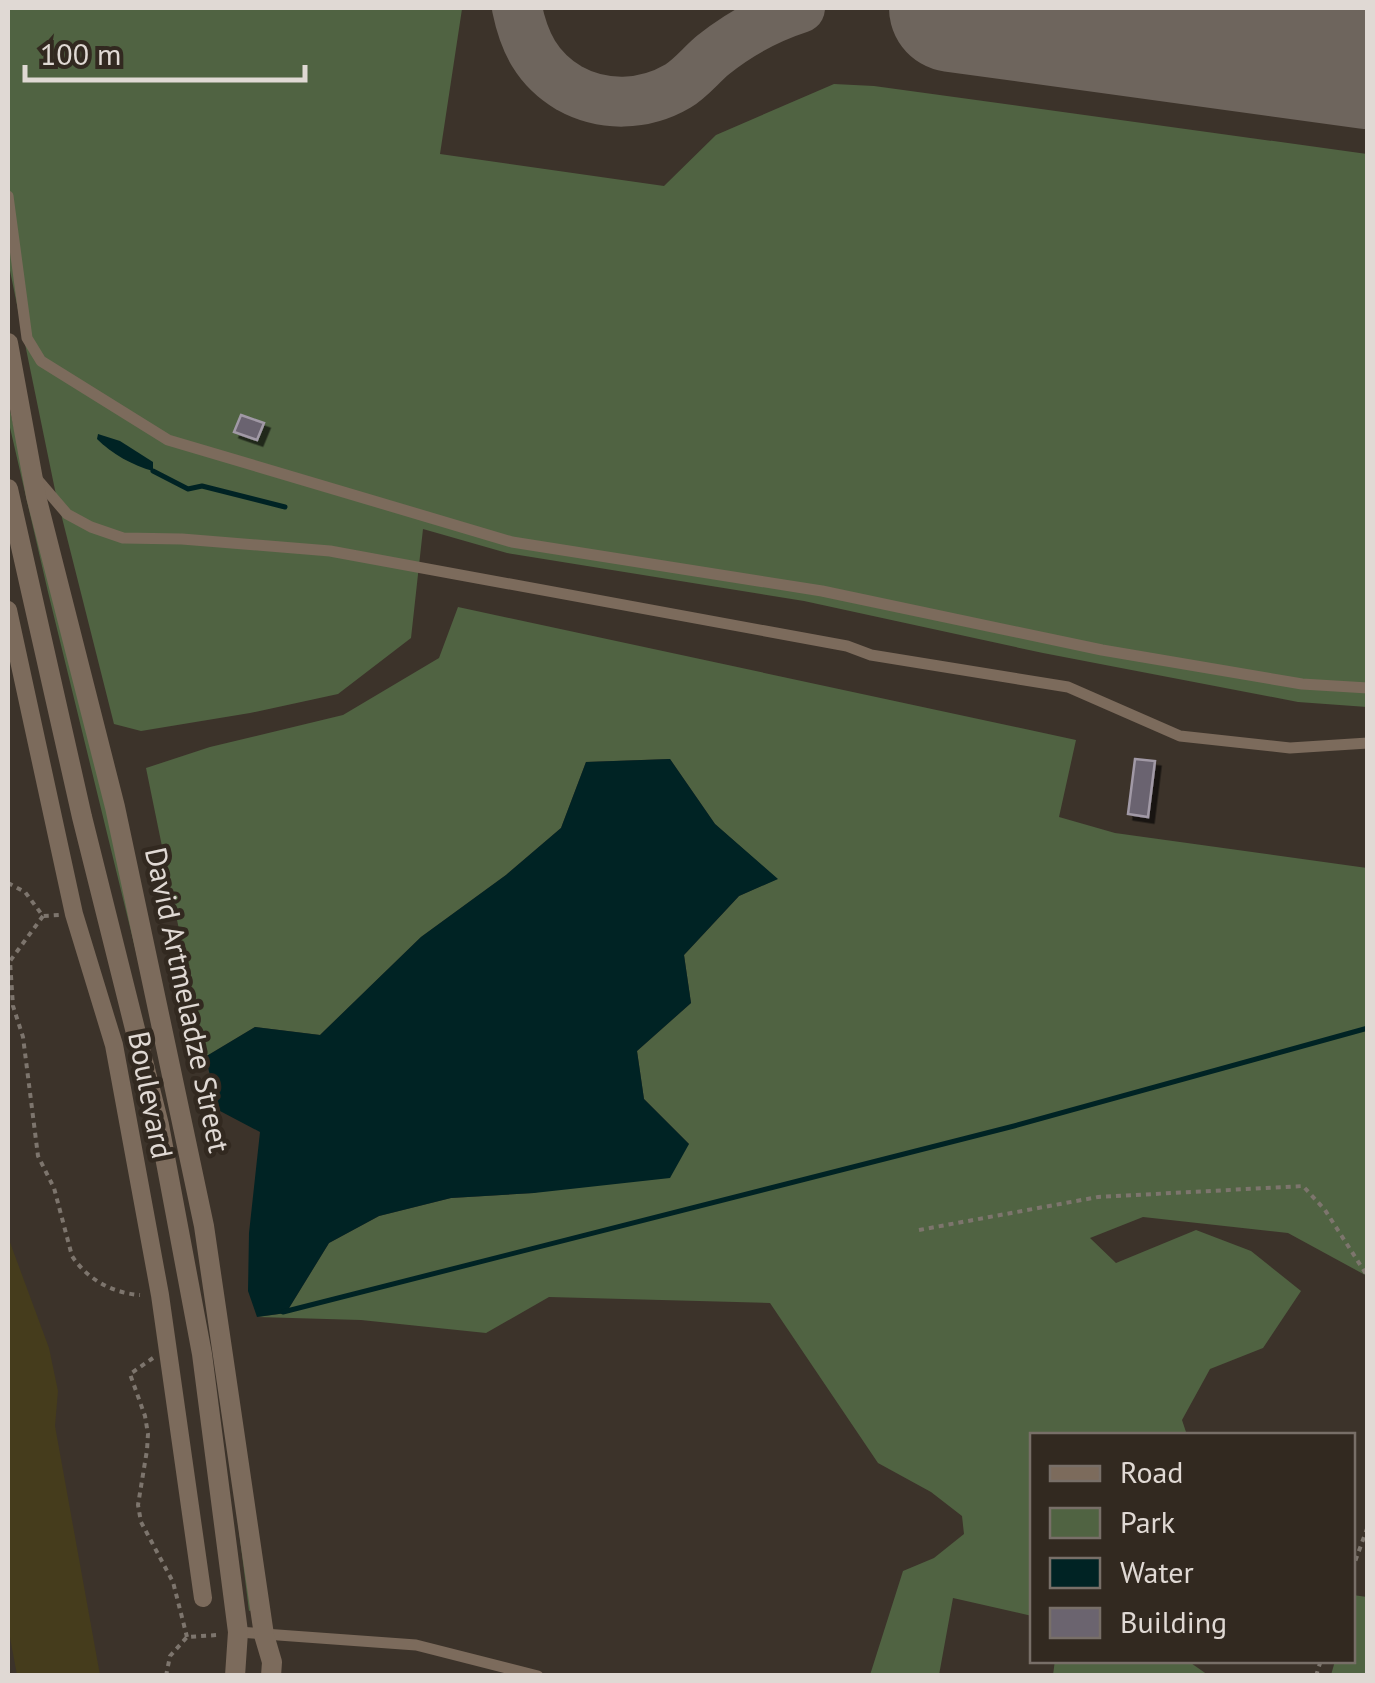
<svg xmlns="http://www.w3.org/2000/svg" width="1375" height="1683" viewBox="0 0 1375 1683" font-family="'PT Sans',sans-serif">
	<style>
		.green { fill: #506342 }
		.sand { fill: #453c1c }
		.water { fill: #002324 }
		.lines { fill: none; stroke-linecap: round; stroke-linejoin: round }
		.stream { stroke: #002324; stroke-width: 5 }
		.taxiway { stroke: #6e655d; stroke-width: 50 }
		.runway { stroke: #6e655d; stroke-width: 128 }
		.building { fill: #6b646f; stroke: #a199a6; stroke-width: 2.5; filter: url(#shadow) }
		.path { stroke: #7d756d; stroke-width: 4; stroke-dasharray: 5 5; stroke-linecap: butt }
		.service { stroke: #7c6b5c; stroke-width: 11 }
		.pedestrian { stroke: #7c6b5c; stroke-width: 18 }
		.tertiary { stroke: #7c6b5c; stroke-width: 20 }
		.labels { text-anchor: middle; stroke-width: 9; stroke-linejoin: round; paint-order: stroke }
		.street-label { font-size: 30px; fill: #e0d9d4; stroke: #322920 }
	</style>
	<defs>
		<filter id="shadow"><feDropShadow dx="5.5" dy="5.5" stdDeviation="0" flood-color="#0009"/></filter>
	</defs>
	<rect width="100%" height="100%" fill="#3c332a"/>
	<g class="green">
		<polygon points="8,8 462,9 440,154 664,186 716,135 834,84 874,86 1367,154 1367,707 1298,702 1043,653 804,601 507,553 423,529 411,638 338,694 250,713 141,731 114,724 55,490 8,261"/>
		<path d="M 8,401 C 64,660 138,915 191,1175 C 220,1319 234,1465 252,1610 L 249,1611 L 210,1299 L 189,1179 L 161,1054 L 48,592 L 8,419 Z"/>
		<polygon points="458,607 1076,740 1059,817 1115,833 1367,868 1367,1276 1288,1233 1143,1217 1090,1238 1116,1263 1196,1230 1251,1251 1301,1291 1263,1348 1210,1369 1182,1420 1187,1435 1032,1436 1032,1616 953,1598 939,1675 870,1675 903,1571 934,1558 964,1534 962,1516 931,1492 878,1463 770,1303 549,1297 486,1333 361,1320 257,1317 286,1313 329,1243 379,1216 451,1198 534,1193 689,1144 644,1099 637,1051 691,1003 684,955 739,896 777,879 715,824 670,759 586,762 561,828 506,875 421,937 320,1035 255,1027 205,1057 146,768 210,747 343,715 439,658"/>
		<polygon points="1353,1595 1367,1597 1367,1675 1331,1675 1335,1661 1352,1660"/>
		<polygon points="1055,1660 1188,1661 1208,1675 1053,1675"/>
	</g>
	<polygon class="sand" points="8,1237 49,1348 58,1391 55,1426 100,1675 17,1675 8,1627"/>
	<g class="water">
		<path d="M 98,434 L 120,441 L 153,462 L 153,471 C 133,466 111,453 97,439 Z"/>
		<polygon points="670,759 715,824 778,879 739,896 684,955 691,1003 637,1051 644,1099 689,1144 670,1178 534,1193 451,1198 379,1216 329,1243 286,1313 257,1317 248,1291 249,1233 260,1132 220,1111 205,1057 255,1027 320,1035 421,937 506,875 561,828 586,762"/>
	</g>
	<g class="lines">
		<g class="stream">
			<polyline points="153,471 188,489 202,486 285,507"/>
			<polyline points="283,1312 1014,1126 1368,1028"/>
		</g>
		<path class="taxiway" d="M 517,8 C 524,42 537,69 569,88 C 603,107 644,106 678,86 C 691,78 701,65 713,55 C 738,35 769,18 800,8"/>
		<polyline class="runway" points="953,8 1368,65"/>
	</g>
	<g class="building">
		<polygon points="241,415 264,423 257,440 234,432"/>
		<polygon points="1135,759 1155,761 1148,817 1128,814"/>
	</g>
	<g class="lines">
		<g class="path">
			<polyline points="8,883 25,892 43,916 59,915"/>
			<path d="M 43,916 L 10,961 L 13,1006 L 23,1037 L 38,1156 L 54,1188 L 72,1256 C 87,1279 112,1293 140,1295"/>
			<polyline points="919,1230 1098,1197 1303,1186 1325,1210 1368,1277"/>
			<polyline points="153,1358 130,1374 145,1416 148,1434 147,1450 138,1505 141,1522 173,1582 187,1637"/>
			<polyline points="1352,1570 1368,1526"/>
			<polyline points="166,1676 170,1656 187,1637 217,1635"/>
			<polyline points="1316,1676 1321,1660"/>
		</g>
		<g class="service">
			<polyline points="8,196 27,338 41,361 168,440 512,542 822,591 1102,650 1302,684 1368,688"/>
			<polyline points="37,479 67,514 91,527 123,538 182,539 330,551 847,646 871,655 1068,687 1180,736 1290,748 1368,743"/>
			<polyline points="238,1632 416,1645 538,1676"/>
		</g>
		<polyline class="pedestrian" points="8,610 74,914 114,1045 160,1295 203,1598"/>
		<g class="tertiary">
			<polyline points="8,343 36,496 115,807 204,1226 264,1635 272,1662 271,1676"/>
			<polyline points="8,489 82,817 159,1125 202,1354 238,1632 235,1676"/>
		</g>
	</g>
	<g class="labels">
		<g class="street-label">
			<text transform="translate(187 1000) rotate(78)" y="10">David Artmeladze Street</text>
			<text transform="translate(150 1095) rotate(79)" y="10">Boulevard</text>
		</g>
	</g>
	<rect width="1375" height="1683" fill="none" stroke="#e0d9d4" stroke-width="20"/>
	<rect x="1030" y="1433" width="325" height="230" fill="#322920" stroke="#786f68" stroke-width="2.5"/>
	<rect x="1050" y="1466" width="50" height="15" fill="#7c6b5c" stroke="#786f68" stroke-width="2.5"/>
	<text x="1120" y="1483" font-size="30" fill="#e0d9d4">Road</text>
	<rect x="1050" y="1508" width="50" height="30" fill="#506342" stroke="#786f68" stroke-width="2.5"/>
	<text x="1120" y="1533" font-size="30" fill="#e0d9d4">Park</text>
	<rect x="1050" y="1558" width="50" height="30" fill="#002324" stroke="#786f68" stroke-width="2.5"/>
	<text x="1120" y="1583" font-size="30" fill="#e0d9d4">Water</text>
	<rect x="1050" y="1608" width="50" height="30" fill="#6b646f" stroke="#786f68" stroke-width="2.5"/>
	<text x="1120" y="1633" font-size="30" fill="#e0d9d4">Building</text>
	<path d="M25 65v15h280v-15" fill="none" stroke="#e0d9d4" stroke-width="5"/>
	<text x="40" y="65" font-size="30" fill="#e0d9d4" stroke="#322920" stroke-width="8" paint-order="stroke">100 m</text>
</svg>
